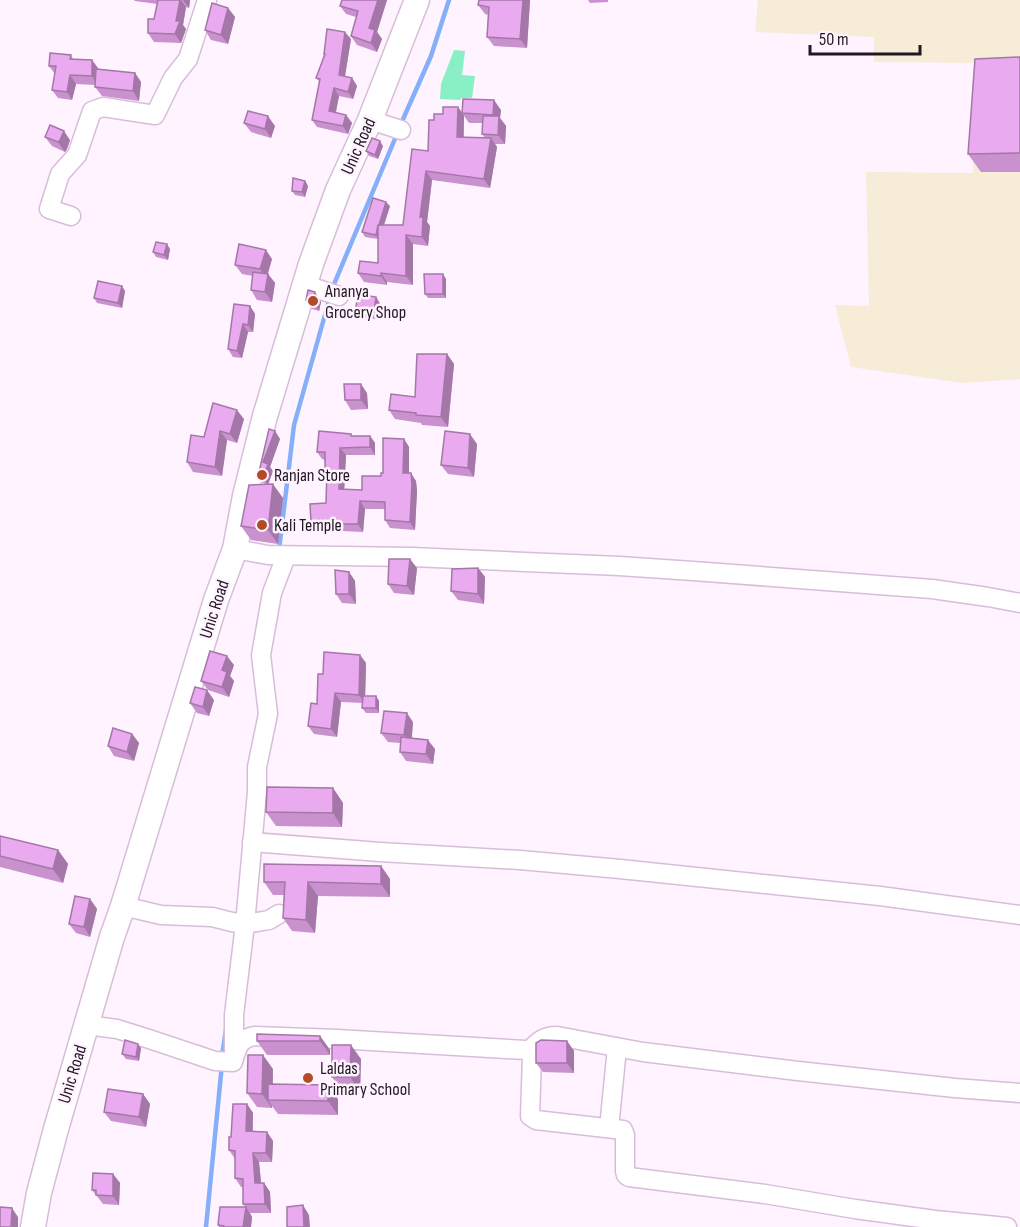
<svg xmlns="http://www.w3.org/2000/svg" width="1020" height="1227" viewBox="0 0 1020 1227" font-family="'Sofia Sans Condensed',sans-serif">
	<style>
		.industrial { fill: #f6ecd7 }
		.green { fill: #88f0c4 }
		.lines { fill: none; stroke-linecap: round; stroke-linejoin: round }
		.stream { stroke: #86affa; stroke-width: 4.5 }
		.minor-casing { stroke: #d8bdda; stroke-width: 21 }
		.major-casing { stroke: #d8bdda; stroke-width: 27 }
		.minor { stroke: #fff; stroke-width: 18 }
		.major { stroke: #fff; stroke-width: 24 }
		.wall { fill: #c992ce }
		.shaded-wall { fill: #a477a8 }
		.building { fill: #eaaaf0; stroke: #a477a8; stroke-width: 1.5 }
		.poi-dot { fill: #b34c24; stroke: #fef3fe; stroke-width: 2 }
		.labels { text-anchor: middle; stroke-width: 5; stroke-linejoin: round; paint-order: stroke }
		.street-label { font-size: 18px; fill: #211822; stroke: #fef3fe }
		.poi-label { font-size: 18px; fill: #211822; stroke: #fef3fe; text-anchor: start }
	</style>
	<rect width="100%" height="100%" fill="#fef3fe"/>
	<polygon class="industrial" points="758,0 1020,0 1020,379 963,383 851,367 835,305 869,306 866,172 973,173 975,63 874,62 874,37 755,32"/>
	<polygon class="green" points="454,50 465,51 462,75 475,76 472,98 461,98 460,100 440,99 441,84"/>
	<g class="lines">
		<g class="stream">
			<polyline points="400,126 431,56 449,0"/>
			<polyline points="332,289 397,134"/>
			<polyline points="279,550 294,425 330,297"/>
			<polyline points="222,1056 226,1029"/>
			<polyline points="206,1227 222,1064"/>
		</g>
		<g class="minor-casing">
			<g id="minor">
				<polyline points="370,120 401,130"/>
				<polyline points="71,216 49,209 60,174 77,155 92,111 103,107 155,115 173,78 188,59 207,0"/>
				<polyline points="306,285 339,296"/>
				<polyline points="235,549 268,555 412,557 619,566 693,571 932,589 988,597 1020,603"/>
				<polyline points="252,842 380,852 520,860 620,869 880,896 1020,915"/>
				<polyline points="123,906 161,915 212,917 232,922 245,924 269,920 279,914"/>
				<path d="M 87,1025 L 117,1029 L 149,1039 L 215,1061 L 233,1062 C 237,1048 239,1038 255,1036 L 337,1039 L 525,1050 L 529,1051 L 532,1056 L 530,1116 L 536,1120 L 623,1130 L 625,1135 L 625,1171 L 626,1175 L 629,1177 L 765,1194 L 855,1209 L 935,1220 L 1007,1227"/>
				<path d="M 529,1051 C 538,1041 544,1036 557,1036 L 643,1052 L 798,1071 L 955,1088 L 1020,1093"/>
				<polyline points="234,1055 234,1015 245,924 257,792 257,767 268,714 261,655 272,593 286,556"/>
				<polyline points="609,1128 617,1048"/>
			</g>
		</g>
		<g class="major-casing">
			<polyline id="major" points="33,1227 39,1193 56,1129 112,937 123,906 216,600 235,549 245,496 265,416 311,264 338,190 370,120 417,0"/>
		</g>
		<use href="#minor" class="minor"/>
		<use href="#major" class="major"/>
	</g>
	<g class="wall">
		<polygon points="134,0 190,0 189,8 186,7 183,25 186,29 181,43 154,42 148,33 154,19 157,4 135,1"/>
		<polygon points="387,0 377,32 382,39 377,52 357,45 351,36 356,17 346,14 340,6"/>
		<polygon points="530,0 527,48 494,46 487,37 488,15 485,14 478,5"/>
		<polygon points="588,0 608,0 608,2 590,3"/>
		<polygon points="228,8 235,17 228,44 211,40 205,30"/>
		<polygon points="351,39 345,76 352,78 357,86 353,99 339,96 336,113 346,115 352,123 348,134 317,127 312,120 320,82 316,78 324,55 324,54"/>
		<polygon points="71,55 73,59 92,60 98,69 135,73 141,82 139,101 102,96 95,87 95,85 76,84 72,100 58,98 52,90 55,74 49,66"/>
		<polygon points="1020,57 1020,172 981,172 968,154"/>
		<polygon points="458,107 464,116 464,137 485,138 482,134 482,123 469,123 462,113 501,110 500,118 506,126 505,144 495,144 497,147 490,188 432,180 427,222 430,226 428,246 413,244 413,285 387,282 387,285 364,282 358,273 378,263 378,239 365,237 362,232 390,206 384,225 403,225 428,151 434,120 443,114"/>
		<polygon points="244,123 275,126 271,138 251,132"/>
		<polygon points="45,137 70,140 67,149 65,152 52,146"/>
		<polygon points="383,146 378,159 369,156 366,151"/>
		<polygon points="305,181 308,186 305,197 295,195 292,191"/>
		<polygon points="170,249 168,260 156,257 153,252"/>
		<polygon points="272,259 268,274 275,283 272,302 257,300 251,290 253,276 242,274 235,265"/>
		<polygon points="446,279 446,298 428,298 425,294"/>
		<polygon points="125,291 122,308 97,303 94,298"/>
		<polygon points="376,297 382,307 380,320 363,317 356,307"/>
		<polygon points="306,300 321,302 319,311 312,309"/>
		<polygon points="250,306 255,314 253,332 248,332 242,358 233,357 228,349"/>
		<polygon points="447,354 454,364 448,427 422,425 421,423 395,419 389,410 415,397"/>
		<polygon points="367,393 368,409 351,410 345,400"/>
		<polygon points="244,419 237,443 227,440 222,476 193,472 187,462 204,437"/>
		<polygon points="275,431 280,439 270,467 273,471 268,484 283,498 278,544 251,540 241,526 266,484 263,483 258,476"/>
		<polygon points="351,434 352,436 370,436 375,443 375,455 346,455 344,489 362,490 381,476 404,439 409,447 409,473 416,481 417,491 415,530 390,528 385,520 385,509 365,509 363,532 342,531 341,530 316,530 311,522 326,503 327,473 325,469 325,460 322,459 317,452"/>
		<polygon points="477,444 474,477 448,474 441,465"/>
		<polygon points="417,568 414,595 394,593 388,584"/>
		<polygon points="478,568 485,577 484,604 458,600 451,591"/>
		<polygon points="349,572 355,581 356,604 342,603 336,594"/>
		<polygon points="360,655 366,663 365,696 376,696 379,701 379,713 366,713 362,708 363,703 341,702 337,737 314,734 308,726 317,704 323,674"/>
		<polygon points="234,665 230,676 234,681 229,697 208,690 201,681"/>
		<polygon points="214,700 209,716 197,713 190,703"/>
		<polygon points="413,722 412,738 435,749 433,764 406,761 400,752 400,743 388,742 381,733"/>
		<polygon points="132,734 139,743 134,761 114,756 108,746"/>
		<polygon points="333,788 343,803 342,827 276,826 266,812"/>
		<polygon points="0,836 58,850 68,864 63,883 0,867"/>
		<polygon points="381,866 390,879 390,897 318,896 315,933 292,931 283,918 284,895 273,895 264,882"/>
		<polygon points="90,899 97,909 90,937 76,933 69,924"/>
		<polygon points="320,1036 330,1050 330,1055 267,1055 257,1041"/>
		<polygon points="567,1041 574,1051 574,1073 543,1072 536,1063"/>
		<polygon points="141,1048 139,1061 126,1059 122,1054"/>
		<polygon points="361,1059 360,1091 341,1091 332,1077"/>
		<polygon points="273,1069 273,1084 338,1099 338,1115 278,1114 272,1106 272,1108 257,1107 247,1093"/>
		<polygon points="143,1094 150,1104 146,1127 111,1121 104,1112"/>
		<polygon points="247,1104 253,1113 253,1131 267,1132 273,1141 272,1162 259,1162 261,1183 264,1183 270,1192 271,1213 250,1213 252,1217 251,1227 219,1227 218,1225 245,1207 243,1204 243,1187 241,1187 235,1178 235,1159 229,1150 231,1137"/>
		<polygon points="113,1174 120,1183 119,1205 103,1204 92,1190"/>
	</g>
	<g class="shaded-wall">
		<polygon points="180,0 181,0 186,7 183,25 186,29 181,43 175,34 176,21"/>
		<polygon points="183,0 190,0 189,8"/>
		<polygon points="378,0 387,0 377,32 382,39 377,52 371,43 369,28"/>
		<polygon points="523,0 530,0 527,48 520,39"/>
		<polygon points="228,8 235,17 228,44 221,35"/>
		<polygon points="345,32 351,39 344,82 339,75"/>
		<polygon points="92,60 98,68 97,85 92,76"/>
		<polygon points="135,73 141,82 139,101 133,91"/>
		<polygon points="70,75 76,84 72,100 67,92"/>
		<polygon points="352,78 357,86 353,99 348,92"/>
		<polygon points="334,88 339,96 334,119 329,111"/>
		<polygon points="494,100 501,110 500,118 506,126 505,144 498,135 499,123 493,115"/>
		<polygon points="458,107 464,116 463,146 457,137"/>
		<polygon points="346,115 352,123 348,134 343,126"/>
		<polygon points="268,116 275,126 271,138 265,129"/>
		<polygon points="64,131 70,140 67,149 65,152 58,142"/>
		<polygon points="491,138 497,147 490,188 484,179"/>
		<polygon points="380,141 383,146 378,159 375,155"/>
		<polygon points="426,171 432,180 427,222 430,226 428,246 422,237 420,217"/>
		<polygon points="305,181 308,186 305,197 302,192"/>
		<polygon points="386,202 390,206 379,240 376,235"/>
		<polygon points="406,235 413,244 413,285 406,276"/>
		<polygon points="167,244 170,249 168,260 164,255"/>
		<polygon points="266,250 272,259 266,278 260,269"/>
		<polygon points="381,273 387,282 387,285 381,276"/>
		<polygon points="268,274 275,283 272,302 265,292"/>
		<polygon points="443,274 446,279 446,298 443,294"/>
		<polygon points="122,286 125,291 122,308 118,303"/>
		<polygon points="315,292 321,302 319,311 313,301"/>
		<polygon points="376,297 382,307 380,320 374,311"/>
		<polygon points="250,306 255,314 253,332 248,325"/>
		<polygon points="243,324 248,332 242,358 237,351"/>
		<polygon points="447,354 454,364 448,427 441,417"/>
		<polygon points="361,384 367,393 368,409 361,400"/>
		<polygon points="237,410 244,419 237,443 230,434"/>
		<polygon points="220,431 227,440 222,476 215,467"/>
		<polygon points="275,431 280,439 270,467 273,471 268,485 263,478 263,462"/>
		<polygon points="470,434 477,444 474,477 468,468"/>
		<polygon points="370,436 375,443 375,455 370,447"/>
		<polygon points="404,439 409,447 409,481 403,473"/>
		<polygon points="340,448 346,455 344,497 339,489"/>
		<polygon points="411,473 416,481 417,491 415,530 410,522"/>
		<polygon points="273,484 283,498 278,544 268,530"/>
		<polygon points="360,501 365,509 363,532 358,524"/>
		<polygon points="410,559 417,568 414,595 407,586"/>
		<polygon points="478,568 485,577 484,604 478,594"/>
		<polygon points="349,572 355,581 356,604 349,594"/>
		<polygon points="360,655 366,663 365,703 359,695"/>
		<polygon points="227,656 234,665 230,676 234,681 229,697 222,687 222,670"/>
		<polygon points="207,690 214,700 209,716 203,707"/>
		<polygon points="335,693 341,702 337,737 331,729"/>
		<polygon points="376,696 379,701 379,713 376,708"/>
		<polygon points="407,713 413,722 411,744 404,735"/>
		<polygon points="132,734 139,743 134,761 127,752"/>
		<polygon points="428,740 435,749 433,764 426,754"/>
		<polygon points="333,788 343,803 342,827 333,813"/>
		<polygon points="58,850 68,864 63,883 53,869"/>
		<polygon points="381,866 390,879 390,897 381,884"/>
		<polygon points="308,882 318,896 315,933 306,920"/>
		<polygon points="90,899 97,909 90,937 84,927"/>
		<polygon points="320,1036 330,1050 330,1055 320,1041"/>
		<polygon points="567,1041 574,1051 574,1073 567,1063"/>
		<polygon points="138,1044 141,1048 139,1061 136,1057"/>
		<polygon points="351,1045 361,1059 360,1091 350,1077"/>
		<polygon points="263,1055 273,1069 272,1100 268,1100 272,1106 272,1108 262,1094"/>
		<polygon points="328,1085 338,1099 338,1115 328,1101"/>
		<polygon points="143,1094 150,1104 146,1127 139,1117"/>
		<polygon points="247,1104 253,1113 252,1140 246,1131"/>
		<polygon points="267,1132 273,1141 272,1162 266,1153"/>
		<polygon points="253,1153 259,1162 262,1192 255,1183"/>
		<polygon points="113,1174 120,1183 119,1205 113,1196"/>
		<polygon points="264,1183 270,1192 271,1213 265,1204"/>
		<polygon points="303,1205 309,1215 310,1227 304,1227"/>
		<polygon points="246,1207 252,1217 251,1227 243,1227"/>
		<polygon points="12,1208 18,1217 18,1227 11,1227"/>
	</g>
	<g class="building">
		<polygon points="158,0 180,0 176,21 180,21 175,34 148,33 148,19 154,19"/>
		<polygon points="342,0 378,0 369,28 375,30 371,43 351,36 358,11 340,6"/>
		<polygon points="479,0 523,0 520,39 487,37 489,7 478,5"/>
		<polygon points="212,3 228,8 221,35 205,30"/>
		<polygon points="327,29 345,32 339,75 352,78 348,92 334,88 329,111 346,115 343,126 312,120 320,79 316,78 325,54 324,54"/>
		<polygon points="50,53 71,55 70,59 92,60 92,76 70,75 67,92 52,90 56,66 49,66"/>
		<polygon points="1020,57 1020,153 968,154 975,59"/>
		<polygon points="96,69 135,73 133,91 95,87"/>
		<polygon points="463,99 494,100 493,115 462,113"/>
		<polygon points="443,107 458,107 457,137 491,138 484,179 426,171 420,217 423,217 422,237 406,235 406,276 381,273 381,276 358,273 360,261 378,263 378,225 403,225 412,149 428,151 429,120 434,120 434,114 443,114"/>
		<polygon points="248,111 268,116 265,129 244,123"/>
		<polygon points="483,116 499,116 498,135 482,134"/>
		<polygon points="50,125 64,131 60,140 58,142 45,137"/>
		<polygon points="372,138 380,141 375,155 366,151"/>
		<polygon points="293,178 305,181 302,192 292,191"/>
		<polygon points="373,198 386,202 379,225 378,225 376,235 362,232"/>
		<polygon points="156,242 167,244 164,255 153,252"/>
		<polygon points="239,244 266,250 260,269 235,265"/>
		<polygon points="253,272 268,274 265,292 251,290"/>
		<polygon points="424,274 443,274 443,294 425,294"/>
		<polygon points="98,281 122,286 118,303 94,298"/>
		<polygon points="308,290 315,292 313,301 306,300"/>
		<polygon points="358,294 376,297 374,311 356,307"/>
		<polygon points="234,304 250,306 248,325 243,324 237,351 228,349"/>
		<polygon points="417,354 447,354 441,417 416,415 416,413 389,410 391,394 415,397"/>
		<polygon points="344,384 361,384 361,400 345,400"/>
		<polygon points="213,403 237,410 230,434 220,431 215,467 187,462 191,435 204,437"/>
		<polygon points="269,429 275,431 263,462 268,464 263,478 258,476"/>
		<polygon points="319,431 351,434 351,436 370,436 370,447 340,448 339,489 362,490 362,476 381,476 381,473 383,473 383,438 404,439 403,473 411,473 412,484 410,522 385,520 385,502 360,501 358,524 337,524 337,523 311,522 310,504 326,503 327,469 325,469 325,452 317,452"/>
		<polygon points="445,431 470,434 468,468 441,465"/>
		<polygon points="273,484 268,530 241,526 249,485"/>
		<polygon points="389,559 410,559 407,586 388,584"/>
		<polygon points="478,568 478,594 451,591 452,569"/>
		<polygon points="335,570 349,572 349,594 336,594"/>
		<polygon points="210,651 227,656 222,670 227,672 222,687 201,681"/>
		<polygon points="324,652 360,655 359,695 335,693 331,729 308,726 311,703 317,704 318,674 323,674"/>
		<polygon points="195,687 207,690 203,707 190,703"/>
		<polygon points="363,696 376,696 376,708 362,708"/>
		<polygon points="384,711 407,713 404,735 381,733"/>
		<polygon points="113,728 132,734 127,752 108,746"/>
		<polygon points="401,737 428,740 426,754 400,752"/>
		<polygon points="267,787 333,788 333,813 266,812"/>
		<polygon points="0,836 58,850 53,869 0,856"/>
		<polygon points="264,864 381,866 381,884 308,882 306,920 283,918 285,882 264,882"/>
		<polygon points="75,896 90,899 84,927 69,924"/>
		<polygon points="257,1034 320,1036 320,1041 257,1041"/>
		<polygon points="125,1040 138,1044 136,1057 122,1054"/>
		<polygon points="541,1040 567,1041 567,1063 536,1063 536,1043"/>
		<polygon points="332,1045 351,1045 350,1077 332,1077"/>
		<polygon points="248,1055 263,1055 262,1094 247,1093"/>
		<polygon points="268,1084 328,1085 328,1101 268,1100"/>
		<polygon points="108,1089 143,1094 139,1117 104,1112"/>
		<polygon points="233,1104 247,1104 246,1131 267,1132 266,1153 253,1153 255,1183 264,1183 265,1204 243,1204 243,1179 235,1178 235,1151 229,1150 229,1137 231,1137"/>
		<polygon points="93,1173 113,1174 113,1196 96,1195 96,1190 92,1190"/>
		<polygon points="303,1205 304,1227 287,1227 287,1207"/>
		<polygon points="0,1207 12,1208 11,1227 0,1227"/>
		<polygon points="220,1207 246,1207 243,1227 224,1227 224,1226 218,1225"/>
	</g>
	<g class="poi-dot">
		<circle cx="313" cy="301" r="6"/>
		<circle cx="262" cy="475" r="6"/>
		<circle cx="262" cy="525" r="6"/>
		<circle cx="308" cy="1078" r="6"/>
	</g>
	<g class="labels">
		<g class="street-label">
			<text transform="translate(358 146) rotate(-66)" y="6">Unic Road</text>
			<text transform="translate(214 609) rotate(-72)" y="6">Unic Road</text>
			<text transform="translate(72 1074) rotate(-73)" y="6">Unic Road</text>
		</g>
		<g class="poi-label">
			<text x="325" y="297">Ananya<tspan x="325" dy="21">Grocery Shop</tspan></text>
			<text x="274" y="481">Ranjan Store</text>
			<text x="274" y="531">Kali Temple</text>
			<text x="320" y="1074">Laldas<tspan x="320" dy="21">Primary School</tspan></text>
		</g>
	</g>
	<path d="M810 45v9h110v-9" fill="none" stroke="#211822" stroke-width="3"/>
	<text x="819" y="45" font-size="18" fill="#211822" stroke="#fef3fe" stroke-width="4.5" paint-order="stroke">50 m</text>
</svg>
